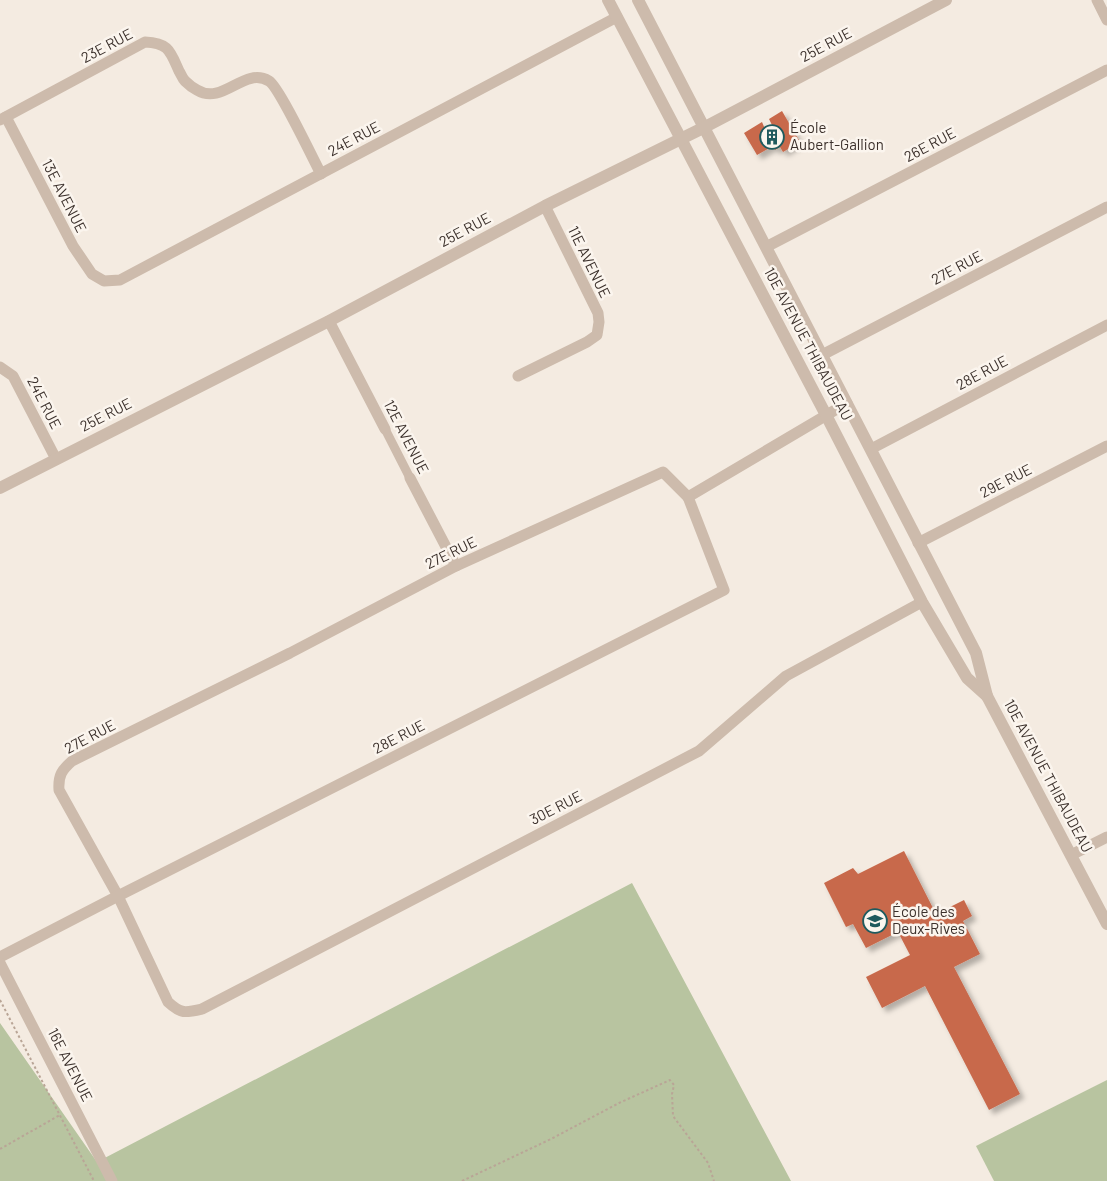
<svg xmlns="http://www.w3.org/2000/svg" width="1107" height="1181" viewBox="0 0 1107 1181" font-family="Barlow,sans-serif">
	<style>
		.green { fill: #b8c4a0 }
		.building { fill: #c8694b; filter: url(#shadow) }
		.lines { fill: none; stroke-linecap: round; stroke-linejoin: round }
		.path { stroke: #b9a596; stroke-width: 2; stroke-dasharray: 2.5 2.5; stroke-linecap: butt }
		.pedestrian { stroke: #cdbbac; stroke-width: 9 }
		.minor { stroke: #cdbbac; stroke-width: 11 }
		.tertiary { stroke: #cdbbac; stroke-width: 12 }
		.labels { text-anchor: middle; stroke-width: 5; stroke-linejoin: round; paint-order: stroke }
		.street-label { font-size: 15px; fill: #3b302b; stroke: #fbf5ee }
		.poi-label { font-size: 15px; fill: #3b302b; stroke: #fbf5ee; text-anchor: start }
	</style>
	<defs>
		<filter id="shadow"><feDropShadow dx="4.5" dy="4.5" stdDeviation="2.5" flood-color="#0004"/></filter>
	</defs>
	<rect width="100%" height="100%" fill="#f4ebe1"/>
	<g class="green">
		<polygon points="632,883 791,1181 0,1181 0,1023 97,1162"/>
		<polygon points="1107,1080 1107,1181 994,1181 976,1146"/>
	</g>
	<g class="building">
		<polygon points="782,111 800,142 783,152 780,147 775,150 773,146 757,155 744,133 762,122 765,129 772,125 769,119"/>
		<polygon points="904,851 936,914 964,900 972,916 963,921 980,954 954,967 1020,1094 989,1110 925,986 882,1008 866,977 910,955 898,932 866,948 853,924 846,927 824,883 853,868 858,874"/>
	</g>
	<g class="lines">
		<g class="path">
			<polyline points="0,1000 94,1181"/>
			<polyline points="0,1149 60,1115"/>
			<polyline points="462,1181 551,1139 619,1103 670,1080 674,1085 672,1094 673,1116 708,1163 714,1181"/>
		</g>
		<polyline class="pedestrian" points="385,429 410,478"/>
		<g class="minor">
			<polyline points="1097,0 1107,20"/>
			<polyline points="6,117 73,246 92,274 104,281 120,280 617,17"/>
			<path d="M 0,120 L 145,42 C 169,43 170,51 179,71 C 181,74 182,78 185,81 C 188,84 193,88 197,90 C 223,106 244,66 269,81 C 279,87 313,159 321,174"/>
			<polyline points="766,247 1107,70"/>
			<polyline points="329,321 385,429"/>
			<polyline points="822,355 1107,207"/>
			<polyline points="0,367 13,376 56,459"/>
			<polyline points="518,376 587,342 597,335 599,322 598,313 545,206"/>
			<path d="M 847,403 L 688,497 L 663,472 L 456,566 L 290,653 L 72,761 C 62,770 58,775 59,790 L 118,896 L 168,1002 C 181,1014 185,1013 202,1009 L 699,751 L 786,676 L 922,602"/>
			<polyline points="871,449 1107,325"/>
			<polyline points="410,478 456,566"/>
			<polyline points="918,543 1107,446"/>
			<polyline points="1071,855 1107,837"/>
			<polyline points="0,957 118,896 724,590 688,497"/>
			<polyline points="0,963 112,1181"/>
		</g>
		<g class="tertiary">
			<polyline points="608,0 826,415 922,602 967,678 987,696"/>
			<polyline points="638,0 976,653 987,696 1107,924"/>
			<polyline points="0,488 329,321 545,206 705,127 946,0"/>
		</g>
	</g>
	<defs>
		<g id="building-ring" transform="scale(1.25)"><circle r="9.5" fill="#fbf5ee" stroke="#1f5a5e" stroke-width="1.5"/><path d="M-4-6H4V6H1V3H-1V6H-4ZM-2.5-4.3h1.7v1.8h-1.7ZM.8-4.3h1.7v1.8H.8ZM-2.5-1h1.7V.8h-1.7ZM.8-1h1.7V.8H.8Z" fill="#1f5a5e"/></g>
		<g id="school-ring" transform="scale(1.25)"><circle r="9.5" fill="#fbf5ee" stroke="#1f5a5e" stroke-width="1.5"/><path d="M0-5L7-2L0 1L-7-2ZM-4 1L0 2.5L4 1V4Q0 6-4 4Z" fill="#1f5a5e"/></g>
	</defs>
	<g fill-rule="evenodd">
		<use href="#building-ring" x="772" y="137"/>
		<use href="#school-ring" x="875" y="921"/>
	</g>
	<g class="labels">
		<g class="street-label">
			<text transform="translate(826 45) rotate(-28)" y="5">25E RUE</text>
			<text transform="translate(107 46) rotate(-28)" y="5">23E RUE</text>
			<text transform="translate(354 139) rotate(-28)" y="5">24E RUE</text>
			<text transform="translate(930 145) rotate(-28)" y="5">26E RUE</text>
			<text transform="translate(64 196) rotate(63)" y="5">13E AVENUE</text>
			<text transform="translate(465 230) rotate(-28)" y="5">25E RUE</text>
			<text transform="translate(589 262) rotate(64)" y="5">11E AVENUE</text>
			<text transform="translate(957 268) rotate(-28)" y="5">27E RUE</text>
			<text transform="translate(808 344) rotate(62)" y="5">10E AVENUE THIBAUDEAU</text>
			<text transform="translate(982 373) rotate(-28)" y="5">28E RUE</text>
			<text transform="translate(44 403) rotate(63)" y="5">24E RUE</text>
			<text transform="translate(106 415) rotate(-27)" y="5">25E RUE</text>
			<text transform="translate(406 437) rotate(63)" y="5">12E AVENUE</text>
			<text transform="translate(1006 481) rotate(-27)" y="5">29E RUE</text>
			<text transform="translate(451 553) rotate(-26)" y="5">27E RUE</text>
			<text transform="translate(90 737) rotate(-28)" y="5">27E RUE</text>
			<text transform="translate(399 737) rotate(-27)" y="5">28E RUE</text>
			<text transform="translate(1048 776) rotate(62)" y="5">10E AVENUE THIBAUDEAU</text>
			<text transform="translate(556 808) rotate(-27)" y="5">30E RUE</text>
			<text transform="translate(70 1065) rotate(63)" y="5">16E AVENUE</text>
		</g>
		<g class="poi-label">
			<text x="790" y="133">École<tspan x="790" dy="17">Aubert-Gallion</tspan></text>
			<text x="892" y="917">École des<tspan x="892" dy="17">Deux-Rives</tspan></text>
		</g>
	</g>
</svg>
